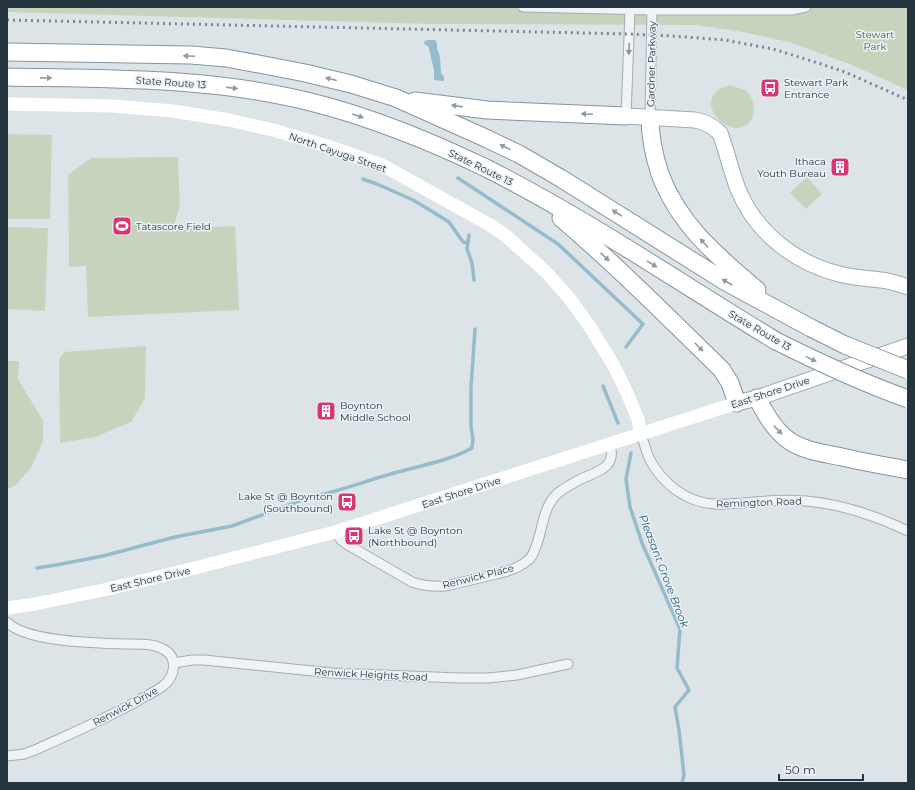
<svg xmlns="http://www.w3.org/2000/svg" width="915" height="790" viewBox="0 0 915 790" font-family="Montserrat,sans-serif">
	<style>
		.green { fill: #c7d3bd }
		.water { fill: #94bccc }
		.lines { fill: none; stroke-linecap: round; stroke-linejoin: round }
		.stream { stroke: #94bccc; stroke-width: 3.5 }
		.street-casing { stroke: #a2acb2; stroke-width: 11 }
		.primary-casing { stroke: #9babb5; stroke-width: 17 }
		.highway-casing { stroke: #8395a0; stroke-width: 19 }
		.street { stroke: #f0f3f6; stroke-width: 9 }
		.secondary { stroke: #fff; stroke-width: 13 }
		.primary { stroke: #fff; stroke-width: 15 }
		.highway { stroke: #fff; stroke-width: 17 }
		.rail { stroke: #758793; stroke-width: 3; stroke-dasharray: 2 4; stroke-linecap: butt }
		.highway-bridge-casing { stroke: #8395a0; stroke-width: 19; stroke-linecap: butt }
		.highway-bridge { stroke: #fff; stroke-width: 17 }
		.oneway { fill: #8a949b }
		.oneway2 { fill: #929aa0 }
		.labels { text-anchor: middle; stroke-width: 3; stroke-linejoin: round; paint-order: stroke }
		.park-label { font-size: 10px; fill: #435d31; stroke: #ecf2f6 }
		.street-label { font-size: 10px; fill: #253540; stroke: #ecf2f6 }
		.poi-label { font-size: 10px; fill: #253540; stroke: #ecf2f6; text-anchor: start }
		.water-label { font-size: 11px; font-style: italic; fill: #2c5e77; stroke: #ecf2f6 }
	</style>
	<rect width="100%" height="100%" fill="#dde4e8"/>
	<g class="green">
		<polygon points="7,7 908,7 908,90 852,65 789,42 743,32 695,25 431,24 7,12"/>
		<path d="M 730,85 C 735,87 740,88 745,90 C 755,97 757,114 749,123 C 733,140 698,109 716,92 C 720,88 725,87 730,85 Z"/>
		<polygon points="7,134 52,135 50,219 7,219"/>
		<polygon points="178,157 180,205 173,229 235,226 239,310 88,317 86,266 69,267 68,175 91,158"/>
		<polygon points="807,177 822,194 806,209 790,193"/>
		<polygon points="7,227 48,228 45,311 7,309"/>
		<polygon points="146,346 145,398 131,422 95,437 60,443 59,360 64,352"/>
		<polygon points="7,361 19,361 18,379 43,421 43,441 32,466 16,485 7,489"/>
	</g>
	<polygon class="water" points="429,40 435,40 437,43 437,48 440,57 441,73 444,77 444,81 434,80 434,70 429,49 428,46 424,44 425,41"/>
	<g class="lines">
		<g class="stream">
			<polyline points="458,178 558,244 643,324 626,347"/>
			<polyline points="363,179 377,184 413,200 433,212 449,222 463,242 468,243"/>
			<polyline points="469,235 467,249 472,263 474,280"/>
			<polyline points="603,386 618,423"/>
			<polyline points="631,453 626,479 630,507 642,543 680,629 677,668 689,690 675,707 679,730 684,775 682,783"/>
			<path d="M 320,495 C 345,489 369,480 394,473 C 419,466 449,461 472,448 L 473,439 L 471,427 L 471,387 L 475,329"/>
			<polyline points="37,568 56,565 103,556 175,537 232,526 302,500"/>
		</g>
		<g class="street-casing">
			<g id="street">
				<polyline points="523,7 652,10 792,10 806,7"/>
				<polyline points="626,116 630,10"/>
				<polyline points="650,117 652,10"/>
				<path d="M 641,434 C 644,442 646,452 650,460 C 663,484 687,503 715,504 C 724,505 733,503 742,503 C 764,501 785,499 806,501 C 842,504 876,516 908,531"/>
				<path d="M 335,532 L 341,540 L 348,545 L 412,582 C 424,586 433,587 446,586 C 458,583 471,580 484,577 C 499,573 515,571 527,561 C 532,558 533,554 535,549 C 543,531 542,507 558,493 C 564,488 572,484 579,480 C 597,471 617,469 610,444"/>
				<path d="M 7,622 C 25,642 97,643 124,644 C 137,644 152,643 163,649 C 179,657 175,677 163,686 C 155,692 147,695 139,700 C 106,719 70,734 35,750 L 24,754 L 7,756"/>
				<polyline points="174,663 192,660 204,660 332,673 459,678 488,678 517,675 568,664"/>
			</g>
		</g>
		<g class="primary-casing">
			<g id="primary">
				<path d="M 626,116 L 695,120 C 706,122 713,126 720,133 C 727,152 731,171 738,189 C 755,232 795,263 839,274 C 853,278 867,278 881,280 C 890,281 899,284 908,287"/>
				<polyline points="737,403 757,398 908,346"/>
			</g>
		</g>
		<g class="highway-casing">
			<g id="highway">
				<polyline points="7,52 191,55 226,58 264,65 305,73 351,84 396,98 481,136 519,154 562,179 726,282 811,328"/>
				<path d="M 7,77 C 112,79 220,77 322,105 C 356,114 389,126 421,139 C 443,148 465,158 486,168 C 587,219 680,283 776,341"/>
				<polyline points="415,101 487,110 626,116"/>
				<path d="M 650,117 C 650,137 654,156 660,174 C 679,225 717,256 757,290"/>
				<path d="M 561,218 C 617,266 669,318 722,370 L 730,383 L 737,403"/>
				<path d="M 757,398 C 765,413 773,428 787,439 C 802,451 824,453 842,457 C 864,462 886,466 908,470"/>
			</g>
		</g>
		<use href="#street" class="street"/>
		<g class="secondary">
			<polyline points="7,104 113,106 173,111 229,120 273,130 327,146 382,165 490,225 505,235 547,273 570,299 590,327 614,366 627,393 638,419 641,434"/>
			<polyline points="7,608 35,604 108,589 199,567 335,532 737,403"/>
		</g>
		<use href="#primary" class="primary"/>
		<use href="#highway" class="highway"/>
		<polyline class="rail" points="7,20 629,34 672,36 725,40 773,49 818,63 845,72 908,100"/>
		<g class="highway-bridge-casing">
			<g id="highway-bridge">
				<polyline points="811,328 845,345 908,370"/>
				<path d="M 776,341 C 820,363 863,383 908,399"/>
			</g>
		</g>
		<use href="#highway-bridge" class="highway-bridge"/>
	</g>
	<defs><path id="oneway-solid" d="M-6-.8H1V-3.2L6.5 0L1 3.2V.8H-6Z"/></defs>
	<use class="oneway" href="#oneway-solid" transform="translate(629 49) rotate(93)"/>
	<g class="oneway2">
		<use href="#oneway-solid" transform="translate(189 56) rotate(-177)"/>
		<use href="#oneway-solid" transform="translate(46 78) rotate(1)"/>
		<use href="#oneway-solid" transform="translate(331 79) rotate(-166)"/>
		<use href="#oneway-solid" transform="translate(232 88) rotate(7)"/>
		<use href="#oneway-solid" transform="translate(457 106) rotate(-172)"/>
		<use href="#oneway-solid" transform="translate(587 114) rotate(-177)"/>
		<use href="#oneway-solid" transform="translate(358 116) rotate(19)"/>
		<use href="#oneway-solid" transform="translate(505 147) rotate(-154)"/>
		<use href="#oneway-solid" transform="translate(617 213) rotate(-148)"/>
		<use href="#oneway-solid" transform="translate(704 243) rotate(-133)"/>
		<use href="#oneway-solid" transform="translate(605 257) rotate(43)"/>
		<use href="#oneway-solid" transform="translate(652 264) rotate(32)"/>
		<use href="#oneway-solid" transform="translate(727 282) rotate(-150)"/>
		<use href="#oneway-solid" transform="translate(699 347) rotate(45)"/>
		<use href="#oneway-solid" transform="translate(811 359) rotate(26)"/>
		<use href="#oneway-solid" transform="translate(778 430) rotate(47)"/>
	</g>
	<defs>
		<g id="bus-square" transform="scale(1)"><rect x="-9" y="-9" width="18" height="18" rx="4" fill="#da3572" stroke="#ecf2f6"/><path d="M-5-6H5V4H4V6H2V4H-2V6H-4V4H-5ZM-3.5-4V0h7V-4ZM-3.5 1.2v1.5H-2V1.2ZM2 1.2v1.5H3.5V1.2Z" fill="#fff"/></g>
		<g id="building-square" transform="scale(1)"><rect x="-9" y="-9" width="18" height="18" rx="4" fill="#da3572" stroke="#ecf2f6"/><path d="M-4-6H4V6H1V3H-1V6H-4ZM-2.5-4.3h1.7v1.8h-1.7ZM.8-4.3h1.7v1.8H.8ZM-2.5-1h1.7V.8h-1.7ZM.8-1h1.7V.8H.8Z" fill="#fff"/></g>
		<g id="stadium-square" transform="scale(1)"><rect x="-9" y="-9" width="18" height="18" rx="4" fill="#da3572" stroke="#ecf2f6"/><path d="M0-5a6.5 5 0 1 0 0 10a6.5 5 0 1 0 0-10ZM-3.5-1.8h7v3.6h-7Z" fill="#fff"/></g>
	</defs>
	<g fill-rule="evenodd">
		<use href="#bus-square" x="770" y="88"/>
		<use href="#building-square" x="840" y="167"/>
		<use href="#stadium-square" x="122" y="226"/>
		<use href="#building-square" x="326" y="411"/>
		<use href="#bus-square" x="347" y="502"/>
		<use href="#bus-square" x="354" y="536"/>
	</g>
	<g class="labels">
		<g class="park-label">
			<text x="875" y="38">Stewart<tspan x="875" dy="12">Park</tspan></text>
		</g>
		<g class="street-label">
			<text transform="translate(651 64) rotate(-89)" y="4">Gardner Parkway</text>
			<text transform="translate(171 82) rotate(4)" y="4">State Route 13</text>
			<text transform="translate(338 152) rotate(19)" y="4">North Cayuga Street</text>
			<text transform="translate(481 167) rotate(26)" y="4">State Route 13</text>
			<text transform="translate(760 330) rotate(30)" y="4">State Route 13</text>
			<text transform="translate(770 392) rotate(-18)" y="4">East Shore Drive</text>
			<text transform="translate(461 492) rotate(-18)" y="4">East Shore Drive</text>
			<text transform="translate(759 502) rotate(-2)" y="4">Remington Road</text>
			<text transform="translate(478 576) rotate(-14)" y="4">Renwick Place</text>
			<text transform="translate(150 579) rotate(-13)" y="4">East Shore Drive</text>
			<text transform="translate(371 674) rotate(3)" y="4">Renwick Heights Road</text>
			<text transform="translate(125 706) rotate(-28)" y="4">Renwick Drive</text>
		</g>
		<g class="poi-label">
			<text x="784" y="86">Stewart Park<tspan x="784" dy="12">Entrance</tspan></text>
			<text x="826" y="165" text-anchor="end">Ithaca<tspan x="826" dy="12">Youth Bureau</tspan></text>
			<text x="136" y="230">Tatascore Field</text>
			<text x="340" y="409">Boynton<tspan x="340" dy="12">Middle School</tspan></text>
			<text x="333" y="500" text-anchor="end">Lake St @ Boynton<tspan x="333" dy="12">(Southbound)</tspan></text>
			<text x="368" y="534">Lake St @ Boynton<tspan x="368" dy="12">(Northbound)</tspan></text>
		</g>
		<g class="water-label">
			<text transform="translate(664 571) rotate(69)" y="4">Pleasant Grove Brook</text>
		</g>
	</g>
	<rect width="915" height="790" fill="none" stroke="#253540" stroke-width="16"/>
	<path d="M779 774v6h84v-6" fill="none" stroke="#253540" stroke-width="2"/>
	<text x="785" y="774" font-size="12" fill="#253540" stroke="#ecf2f6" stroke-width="3" paint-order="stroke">50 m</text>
</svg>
